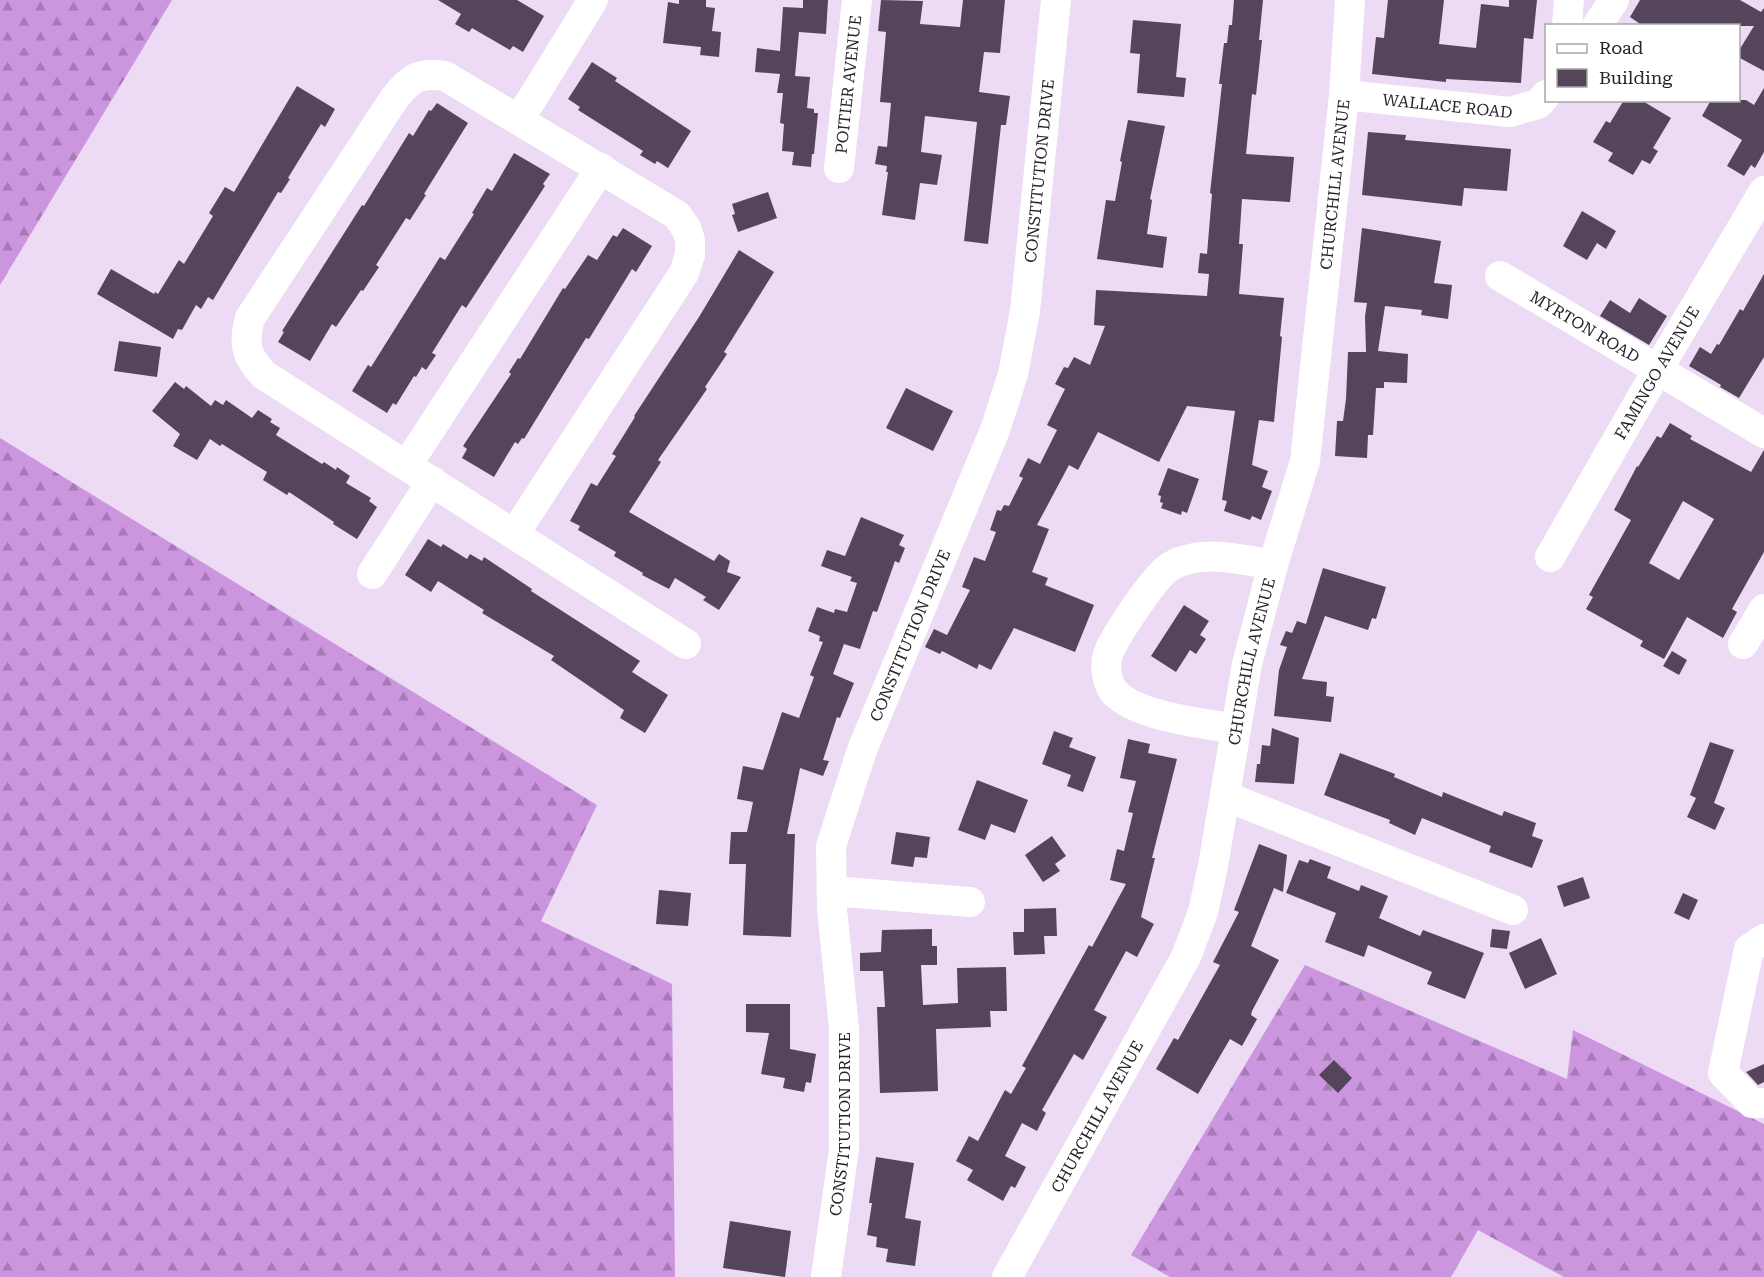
<svg xmlns="http://www.w3.org/2000/svg" width="1764" height="1277" viewBox="0 0 1764 1277" font-family="'Roboto Serif',serif">
	<style>
		.forest { fill: url(#forest-firs) }
		.building { fill: #55455b; fill-rule: evenodd }
		.lines { fill: none; stroke-linecap: round; stroke-linejoin: round }
		.minor { stroke: #fff; stroke-width: 30 }
		.labels { text-anchor: middle; stroke-width: 6; stroke-linejoin: round; paint-order: stroke }
		.street-label { font-size: 16px; fill: #28212a; stroke: #fff }
	</style>
	<defs>
		<pattern id="forest-firs" width="22" height="20" patternUnits="userSpaceOnUse" patternTransform="scale(1.5)"><rect width="22" height="20" fill="#cc96df"/><path d="M5 1l3.5 6h-7zM16 11l3.5 6h-7z" fill="#a67ab5"/></pattern>
	</defs>
	<rect width="100%" height="100%" fill="#eddaf4"/>
	<g class="forest">
		<polygon points="0,0 172,0 0,285"/>
		<polygon points="0,438 597,805 541,921 672,984 675,1277 0,1277"/>
		<polygon points="1305,965 1567,1079 1573,1030 1764,1124 1764,1277 1564,1277 1478,1230 1451,1277 1170,1277 1131,1255"/>
	</g>
	<g class="building">
		<polygon points="438,0 517,0 544,16 523,52 513,46 510,50 472,28 469,32 455,24 461,14"/>
		<polygon points="679,0 706,0 706,7 715,8 712,31 721,32 719,57 700,55 701,47 663,43 668,2 679,4"/>
		<polygon points="803,0 828,0 826,34 799,32 795,76 810,77 807,108 814,109 814,113 818,113 814,154 812,154 811,167 792,165 794,152 782,151 784,124 780,123 783,93 777,93 780,74 755,72 757,48 780,51 783,7 803,8"/>
		<polygon points="881,0 923,1 920,24 960,27 963,0 1005,0 1000,53 984,52 979,92 1010,96 1006,125 1001,125 988,244 964,241 977,122 925,116 921,152 942,155 937,185 920,183 915,220 882,215 888,172 886,172 887,166 875,164 878,146 887,147 891,103 880,102 886,32 878,31"/>
		<polygon points="1234,0 1263,0 1259,40 1262,40 1256,95 1252,94 1246,154 1294,157 1290,202 1242,199 1239,244 1243,244 1239,294 1284,298 1280,336 1282,337 1274,422 1259,420 1252,465 1268,471 1262,487 1272,491 1261,520 1252,516 1250,520 1224,511 1227,501 1222,500 1235,411 1187,406 1159,462 1098,432 1078,470 1069,465 1037,525 1049,529 1032,572 1048,578 1045,585 1094,605 1075,652 1014,628 991,670 979,664 977,669 942,651 940,654 925,647 934,629 947,635 970,590 962,587 974,557 985,561 996,532 990,530 997,510 1001,511 1004,505 1009,506 1023,478 1019,476 1028,458 1040,464 1057,430 1047,425 1065,389 1055,384 1064,367 1068,368 1074,357 1090,365 1105,326 1094,325 1096,290 1207,296 1209,274 1198,273 1200,253 1207,254 1212,194 1210,193 1222,84 1219,84 1224,43 1227,43 1229,25 1232,25"/>
		<polygon points="1388,0 1444,0 1439,44 1476,48 1481,4 1509,7 1509,0 1537,0 1533,39 1524,38 1521,83 1446,79 1446,82 1372,74 1376,37 1384,38"/>
		<polygon points="1640,0 1740,0 1761,12 1764,8 1764,71 1738,57 1738,52 1754,26 1643,26 1630,17"/>
		<polygon points="1133,20 1181,24 1176,77 1186,78 1184,97 1137,93 1140,54 1130,53"/>
		<polygon points="592,62 617,78 615,81 691,131 668,168 657,161 655,164 640,155 643,151 578,110 580,107 568,99"/>
		<polygon points="297,86 335,109 325,127 321,124 288,178 290,179 281,193 278,192 213,300 208,297 201,309 196,305 182,330 178,329 173,339 97,294 111,269 154,294 155,292 158,294 179,260 184,264 213,216 209,213 225,187 234,192"/>
		<polygon points="1764,88 1764,152 1755,168 1751,165 1744,176 1727,166 1742,140 1702,116 1711,100 1746,100 1754,105"/>
		<polygon points="1624,100 1641,100 1671,118 1653,148 1658,151 1650,164 1642,160 1633,175 1608,161 1613,153 1593,142 1606,121 1610,123"/>
		<polygon points="437,103 468,123 424,194 426,195 410,220 406,218 376,265 379,267 363,291 361,290 336,327 332,324 310,361 278,342 284,332 282,331 362,205 364,206 409,133 413,136 429,110 431,111"/>
		<polygon points="1128,120 1165,126 1150,199 1152,200 1147,234 1167,237 1163,268 1097,259 1106,200 1115,201 1122,162 1120,161"/>
		<polygon points="1368,132 1406,135 1405,140 1511,149 1507,191 1464,188 1462,206 1362,195"/>
		<polygon points="514,153 550,174 543,184 545,186 466,308 462,305 432,353 436,355 426,370 422,367 416,377 414,376 396,405 393,403 387,413 352,391 368,365 371,367 440,257 445,260 474,214 472,213 487,188 492,191"/>
		<polygon points="768,192 777,218 738,232 732,215 735,214 732,204"/>
		<polygon points="1582,211 1616,231 1606,249 1597,243 1587,260 1563,246"/>
		<polygon points="623,228 652,246 636,272 632,269 589,339 586,338 524,439 522,438 518,444 515,442 494,477 462,458 467,449 463,446 511,374 509,372 518,358 520,359 563,288 565,289 588,255 597,260 613,235 617,237"/>
		<polygon points="1362,228 1441,241 1434,283 1452,285 1448,319 1421,315 1422,310 1385,306 1378,351 1408,354 1407,383 1384,382 1384,388 1376,388 1373,435 1368,435 1367,458 1335,456 1337,421 1343,421 1346,399 1348,352 1366,352 1365,316 1367,303 1354,302"/>
		<polygon points="739,250 774,272 724,352 727,354 705,387 707,389 658,460 661,462 629,512 714,561 719,554 730,561 727,572 741,577 719,610 703,600 706,597 675,578 669,589 642,575 643,573 614,556 616,552 578,530 580,526 570,521 591,483 597,486 616,456 612,454 635,417 634,416 699,317"/>
		<polygon points="1764,274 1764,357 1739,398 1720,387 1721,385 1689,366 1700,347 1711,354 1717,344 1719,345 1740,309 1743,311"/>
		<polygon points="1639,298 1667,316 1649,345 1600,316 1610,300 1630,313"/>
		<polygon points="119,341 161,347 157,377 114,371"/>
		<polygon points="175,382 184,389 186,386 211,406 215,400 223,405 226,400 252,418 258,410 272,419 270,422 280,428 276,435 322,464 324,462 336,470 337,467 350,476 346,483 371,498 369,501 377,507 357,539 333,524 334,522 289,492 287,495 263,480 267,472 222,444 220,446 210,439 197,460 173,446 180,434 152,411"/>
		<polygon points="906,388 953,411 933,451 886,428"/>
		<path d="M 1670,423 L 1692,436 L 1690,439 L 1751,472 L 1764,450 L 1764,552 L 1732,609 L 1737,612 L 1723,638 L 1687,617 L 1664,659 L 1640,646 L 1643,641 L 1586,609 L 1593,597 L 1589,595 L 1631,520 L 1614,510 L 1637,466 L 1638,467 L 1657,436 L 1661,438 ZM 1683,501 L 1714,519 L 1679,580 L 1649,563 Z"/>
		<polygon points="1168,468 1199,479 1187,513 1182,511 1181,515 1161,508 1163,503 1160,502 1161,496 1158,495"/>
		<polygon points="861,517 904,535 899,545 905,548 899,563 895,561 877,612 873,611 860,649 844,644 833,674 854,683 840,718 837,717 823,760 829,761 823,776 800,768 787,834 795,834 791,937 743,935 746,864 729,864 731,832 747,832 753,802 737,799 743,766 763,770 782,712 799,718 814,677 810,675 823,642 819,641 820,636 808,631 817,607 834,613 835,609 847,612 857,583 850,581 852,577 821,566 827,550 845,556"/>
		<polygon points="428,539 441,547 443,544 467,559 470,554 482,561 484,557 532,589 531,591 640,661 632,672 668,695 645,733 620,718 624,710 551,660 554,656 482,613 484,610 438,581 431,592 405,575"/>
		<polygon points="1323,568 1386,587 1376,619 1372,618 1368,630 1325,616 1302,679 1327,682 1326,696 1334,697 1331,722 1274,716 1279,670 1287,647 1280,645 1286,631 1292,633 1297,621 1306,624"/>
		<polygon points="1184,605 1209,621 1200,635 1206,639 1196,654 1190,650 1176,672 1151,656"/>
		<polygon points="1672,651 1687,660 1679,675 1663,666"/>
		<polygon points="1272,728 1299,738 1294,784 1255,782 1257,764 1260,764 1262,745 1270,746"/>
		<polygon points="1054,731 1073,738 1069,747 1096,757 1083,792 1067,786 1071,775 1042,764"/>
		<polygon points="1128,739 1150,744 1148,753 1177,759 1152,858 1155,858 1141,917 1154,924 1137,957 1126,951 1094,1010 1107,1017 1083,1060 1074,1054 1042,1110 1046,1113 1037,1131 1022,1123 1005,1156 1026,1167 1015,1188 1011,1186 1003,1201 967,1180 973,1170 956,1161 969,1136 978,1141 1005,1090 1011,1094 1026,1068 1022,1066 1089,945 1092,947 1126,884 1110,880 1117,849 1124,851 1133,813 1128,812 1136,781 1120,778"/>
		<polygon points="1710,742 1734,750 1714,803 1725,808 1715,830 1687,817 1696,798 1690,795"/>
		<polygon points="1340,753 1395,774 1394,777 1442,797 1443,792 1502,816 1504,811 1536,823 1532,836 1543,840 1532,868 1489,852 1491,846 1422,818 1415,835 1389,823 1390,820 1324,795"/>
		<polygon points="977,780 1028,800 1015,833 991,824 985,840 958,830"/>
		<polygon points="896,832 930,837 927,858 915,857 913,867 891,864"/>
		<polygon points="1052,836 1066,856 1055,864 1060,871 1043,882 1025,855"/>
		<polygon points="1259,844 1287,855 1283,892 1274,888 1251,946 1279,960 1252,1011 1251,1015 1257,1019 1242,1046 1230,1039 1198,1094 1156,1069 1174,1038 1178,1040 1220,965 1213,962 1239,912 1234,910"/>
		<polygon points="1310,859 1331,867 1327,878 1359,891 1361,885 1388,896 1379,918 1420,936 1423,930 1484,953 1465,999 1427,984 1432,972 1368,945 1364,957 1325,942 1336,913 1286,893 1299,860 1308,863"/>
		<polygon points="1583,877 1590,898 1564,907 1557,886"/>
		<polygon points="659,890 691,893 688,926 656,924"/>
		<polygon points="1683,893 1698,900 1689,920 1674,913"/>
		<polygon points="1056,908 1057,936 1044,936 1045,954 1014,955 1013,932 1024,932 1024,909"/>
		<polygon points="932,929 932,946 937,946 937,965 921,965 923,1005 958,1003 957,968 1006,967 1007,1011 990,1011 991,1027 936,1029 938,1091 880,1093 877,1007 885,1007 883,971 860,971 860,953 881,952 882,930"/>
		<polygon points="1492,929 1510,931 1507,949 1490,947"/>
		<polygon points="1541,938 1557,974 1525,989 1509,953"/>
		<polygon points="746,1004 790,1004 790,1049 816,1054 811,1083 806,1082 804,1092 783,1088 785,1078 761,1074 769,1033 746,1032"/>
		<polygon points="1334,1060 1352,1078 1338,1093 1319,1075"/>
		<polygon points="1764,1064 1764,1082 1758,1085 1746,1072"/>
		<polygon points="876,1157 914,1163 905,1218 921,1221 915,1266 886,1262 888,1249 876,1247 877,1237 867,1235 872,1203 869,1203"/>
		<polygon points="730,1221 791,1231 785,1277 723,1268"/>
	</g>
	<g class="lines">
		<g class="minor">
			<polyline points="1567,26 1569,0"/>
			<polyline points="1597,26 1614,0"/>
			<path id="s1" d="M 1344,95 L 1510,112 L 1538,104 L 1546,95"/>
			<polyline points="519,120 593,0"/>
			<path id="s2" d="M 839,168 L 857,0"/>
			<path id="s3" d="M 1500,276 L 1764,433"/>
			<polyline points="407,465 601,168"/>
			<path d="M 515,533 L 684,273 L 690,255 L 690,240 L 686,228 L 677,215 L 445,76 C 419,72 410,78 394,99 L 250,318 C 243,344 246,356 264,375 L 686,644"/>
			<path id="s4" d="M 1550,557 L 1658,369 L 1764,191"/>
			<polyline points="372,574 432,481"/>
			<polyline points="1743,644 1764,609"/>
			<path d="M 1236,729 C 1203,723 1139,717 1115,693 C 1107,684 1104,665 1108,654 C 1115,636 1155,575 1171,566 C 1201,549 1241,559 1273,565"/>
			<polyline points="1225,796 1513,910"/>
			<polyline points="832,891 970,902"/>
			<polyline points="1764,939 1749,949 1723,1073 1752,1103 1764,1103"/>
			<path id="s5" d="M 826,1277 L 844,1149 L 844,1028 L 832,909 L 831,846 L 862,750 L 995,430 L 1013,374 L 1025,311 L 1056,0"/>
			<path id="s6" d="M 1007,1277 L 1186,957 L 1203,912 L 1213,866 L 1247,664 L 1273,565 L 1305,461 L 1344,95 L 1350,0"/>
		</g>
	</g>
	<g class="labels">
		<g class="street-label">
			<text dy="6" stroke="none"><textPath href="#s2" startOffset="84">POITIER AVENUE</textPath></text>
			<text dy="6" stroke="none"><textPath href="#s1" startOffset="104">WALLACE ROAD</textPath></text>
			<text dy="6" stroke="none"><textPath href="#s5" startOffset="1144">CONSTITUTION DRIVE</textPath></text>
			<text dy="6" stroke="none"><textPath href="#s6" startOffset="1156">CHURCHILL AVENUE</textPath></text>
			<text dy="6" stroke="none"><textPath href="#s3" startOffset="99">MYRTON ROAD</textPath></text>
			<text dy="6" stroke="none"><textPath href="#s4" startOffset="213">FAMINGO AVENUE</textPath></text>
			<text dy="6" stroke="none"><textPath href="#s5" startOffset="658">CONSTITUTION DRIVE</textPath></text>
			<text dy="6" stroke="none"><textPath href="#s6" startOffset="670">CHURCHILL AVENUE</textPath></text>
			<text dy="6" stroke="none"><textPath href="#s6" startOffset="184">CHURCHILL AVENUE</textPath></text>
			<text dy="6" stroke="none"><textPath href="#s5" startOffset="154">CONSTITUTION DRIVE</textPath></text>
		</g>
	</g>
	<rect x="1545" y="24" width="195" height="78" fill="#ffffff" stroke="#a9a6aa" stroke-width="1.5"/>
	<rect x="1557" y="44" width="30" height="9" fill="#ffffff" stroke="#a9a6aa" stroke-width="1.5"/>
	<text x="1599" y="54" font-size="18" fill="#28212a">Road</text>
	<rect x="1557" y="69" width="30" height="18" fill="#55455b" stroke="#a9a6aa" stroke-width="1.5"/>
	<text x="1599" y="84" font-size="18" fill="#28212a">Building</text>
</svg>
